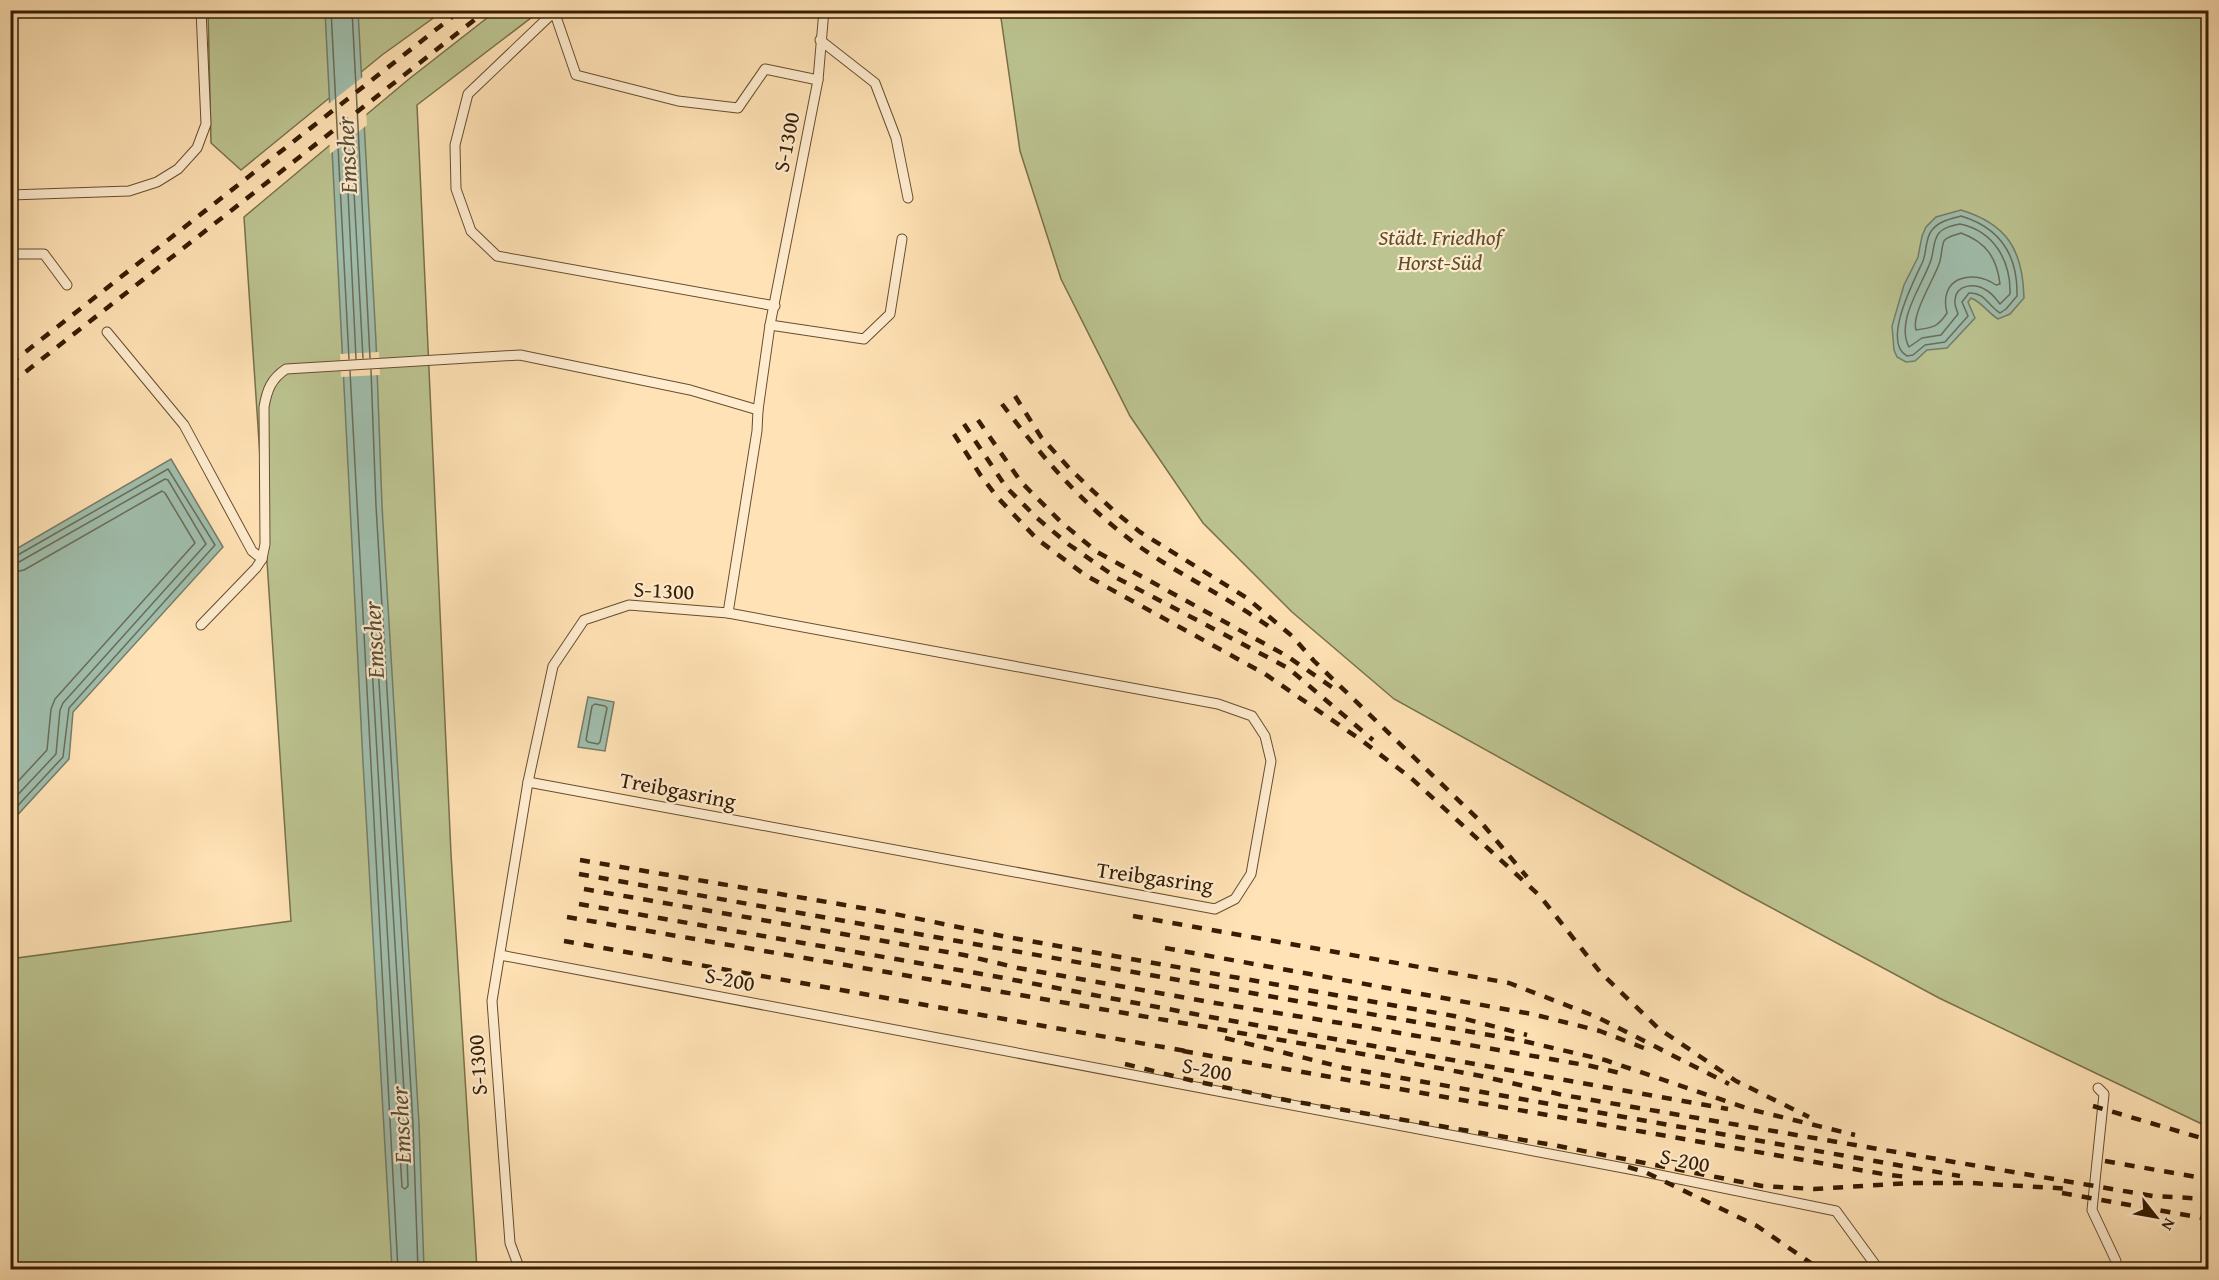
<svg xmlns="http://www.w3.org/2000/svg" width="2219" height="1280" viewBox="0 0 2219 1280" font-family="'Gentium Book Plus',serif">
	<style>
		.green { fill: #bcc491; stroke: #797049; stroke-width: 1.5 }
		.water { fill: #a0bead; stroke: #767d68; stroke-width: 1.5 }
		.pier { fill: #ffe2b5 }
		.lines { fill: none; stroke-linecap: round; stroke-linejoin: round }
		.shore { stroke: #6b6d57; stroke-width: 1.5 }
		.lane-casing { stroke: #684e2e; stroke-width: 11 }
		.lane { stroke: #ffeccf; stroke-width: 9 }
		.rail { stroke: #361c01; stroke-width: 4.5; stroke-dasharray: 10 10; stroke-linecap: butt }
		.labels { text-anchor: middle; stroke-width: 4.5; stroke-linejoin: round; paint-order: stroke }
		.street-label { font-size: 22px; fill: #361c01; stroke: #ffeccf }
		.park-label { font-size: 22px; font-style: italic; fill: #5e4e2c; stroke: #ffeccf }
		.water-label { font-size: 24px; font-style: italic; fill: #564d35; stroke: #ffeccf }
	</style>
	<rect width="100%" height="100%" fill="#ffe2b5"/>
	<filter id="stains"><feTurbulence type="fractalNoise" baseFrequency=".00333" numOctaves="4"/><feColorMatrix values="0 0 0 0 .2 0 0 0 0 .09 0 0 0 0 .02 0 0 0 .5 -.17"/></filter>
	<radialGradient id="worn" r=".72"><stop offset=".6" stop-color="#630" stop-opacity="0"/><stop offset="1" stop-color="#630" stop-opacity=".3"/></radialGradient>
	<g class="green">
		<polygon points="208,11 443,11 382,55 241,170 211,143"/>
		<polygon points="496,11 540,11 417,105 451,854 477,1269 11,1269 10,959 291,921 244,217 409,79"/>
		<polygon points="1000,11 2208,11 2208,1127 1939,998 1742,892 1394,699 1292,612 1203,523 1130,416 1061,279 1020,151"/>
	</g>
	<g class="water">
		<polygon points="325,11 358,11 376,342 382,506 419,1124 424,1269 392,1269 363,762"/>
		<path d="M 1961,210 C 2007,224 2023,250 2024,298 L 2010,314 L 1998,319 C 1987,312 1983,303 1971,298 L 1968,302 L 1975,318 L 1947,348 L 1927,350 L 1915,361 L 1906,362 L 1897,357 L 1894,350 L 1892,326 L 1904,285 L 1918,257 L 1922,236 L 1926,227 L 1936,217 Z"/>
		<polygon points="171,459 223,547 73,712 69,759 11,822 11,552"/>
		<polygon points="588,697 614,702 605,751 578,747"/>
	</g>
	<g class="pier">
		<polygon points="364,76 367,125 330,154 327,105"/>
		<polygon points="379,352 380,375 341,377 340,354"/>
	</g>
	<g class="lines">
		<g class="shore">
			<polyline points="331,10 349,359"/>
			<polyline points="352,10 370,358"/>
			<path d="M 1961,216 C 2001,228 2018,255 2017,296 L 2006,309 L 2000,313 C 1988,306 1985,292 1969,293 L 1962,302 L 1968,316 L 1945,342 L 1925,345 L 1913,355 L 1907,356 C 1881,342 1915,279 1923,261 C 1927,251 1925,238 1932,230 C 1939,221 1950,219 1961,216 Z"/>
			<path d="M 1960,224 C 1994,231 2011,261 2010,294 L 2000,304 C 1996,299 1992,293 1986,290 C 1975,283 1956,284 1955,300 C 1954,305 1957,310 1958,314 L 1941,335 L 1922,338 L 1909,347 C 1895,320 1923,285 1931,260 C 1934,251 1933,240 1939,233 C 1944,227 1952,226 1960,224 Z"/>
			<path d="M 1961,233 C 1986,242 1997,258 2000,284 L 1996,285 C 1971,268 1938,278 1947,313 C 1937,328 1933,327 1916,330 C 1911,315 1934,279 1939,264 C 1942,257 1941,248 1944,241 C 1947,236 1956,235 1961,233 Z"/>
			<polyline points="356,359 348,192 351,189 354,192 363,358"/>
			<polyline points="371,370 376,506 413,1124 418,1270"/>
			<polyline points="350,371 398,1270"/>
			<polyline points="10,557 16,556 168,469 215,545 69,708 63,757 10,814"/>
			<polyline points="10,564 19,562 165,479 168,480 206,544 63,703 60,710 56,754 10,803"/>
			<polyline points="10,573 24,570 162,491 165,493 195,543 55,699 51,709 47,750 10,790"/>
			<polygon points="374,646 377,649 406,1124 408,1186 405,1189 402,1187 371,649"/>
			<polygon points="595,704 605,706 607,708 600,742 598,744 588,742 586,740 592,706"/>
		</g>
		<g class="lane-casing">
			<g id="lane">
				<polyline points="556,10 468,94 455,145 456,189 471,231 497,256 775,306"/>
				<polyline points="554,11 576,75 678,101 738,108 765,69 818,80"/>
				<polyline points="820,40 875,83 896,138 908,198"/>
				<polyline points="10,195 129,191 157,182 178,169 197,148 206,124 201,10"/>
				<polyline points="10,254 44,254 67,285"/>
				<polyline points="770,325 864,339 890,314 902,239"/>
				<polyline points="107,332 184,425 252,551 262,559"/>
				<path d="M 201,625 L 256,568 L 262,559 L 265,544 L 264,407 C 267,390 271,379 286,369 L 520,355 L 690,390 L 758,410"/>
				<polyline points="528,782 1215,909 1235,899 1251,874 1271,761 1265,736 1252,716 1218,704 728,613"/>
				<polyline points="500,955 1645,1172 1836,1211 1879,1270"/>
				<polyline points="2098,1088 2104,1094 2092,1210 2116,1261 2115,1270"/>
				<polyline points="520,1270 510,1243 492,1001 528,782 553,666 584,620 629,605 728,613 757,431 758,410 770,325 818,80 824,10"/>
			</g>
		</g>
		<use href="#lane" class="lane"/>
		<g class="rail">
			<polyline points="10,364 461,10"/>
			<polyline points="10,384 487,10"/>
			<polyline points="1015,396 1041,437 1070,469 1114,511 1140,532 1247,598 1292,636 1314,661 1480,821 1527,877"/>
			<path d="M 1002,404 C 1047,464 1097,521 1161,561 C 1198,584 1236,603 1271,628"/>
			<polyline points="978,420 1021,482 1061,522 1097,552 1287,656 1333,688"/>
			<polyline points="964,424 1006,487 1037,518 1068,544 1117,578 1288,668 1373,740"/>
			<polyline points="954,434 981,476 998,498 1037,539 1085,575 1265,674 1361,740 1411,778 1540,896 1600,972 1658,1028 1736,1081 1809,1117"/>
			<polyline points="580,860 880,911 1007,937 1454,1016 1527,1035"/>
			<polyline points="579,874 1523,1041 1605,1060 1749,1109 1855,1135"/>
			<polyline points="584,889 964,955 1018,968 1215,1003 1365,1027 1591,1066 1624,1074"/>
			<polyline points="579,904 993,976 1205,1016 1728,1109"/>
			<polyline points="1133,916 1509,983 1597,1017 1729,1084"/>
			<polyline points="567,917 1374,1056 1481,1076 1563,1095 2153,1196 2208,1199"/>
			<polyline points="564,941 1191,1052"/>
			<polyline points="1165,948 1532,1014 1600,1031 1649,1050"/>
			<polyline points="1225,1038 1345,1068 1960,1176"/>
			<polyline points="1183,1051 1883,1174 1907,1177"/>
			<polyline points="1125,1064 1194,1081 1291,1101 1553,1145 1762,1186 1814,1189 1909,1183 1971,1183 2072,1189"/>
			<polyline points="2093,1106 2208,1140"/>
			<polyline points="2105,1161 2208,1179"/>
			<polyline points="1628,1167 1645,1172 1757,1226 1821,1270"/>
			<polyline points="2062,1193 2208,1219"/>
		</g>
	</g>
	<g class="labels">
		<g class="street-label">
			<text transform="translate(786 142) rotate(-79)" y="8">S-1300</text>
			<text transform="translate(664 590) rotate(3)" y="8">S-1300</text>
			<text transform="translate(678 790) rotate(11)" y="8">Treibgasring</text>
			<text transform="translate(1155 877) rotate(8)" y="8">Treibgasring</text>
			<text transform="translate(730 979) rotate(11)" y="8">S-200</text>
			<text transform="translate(477 1065) rotate(-94)" y="8">S-1300</text>
			<text transform="translate(1207 1069) rotate(11)" y="8">S-200</text>
			<text transform="translate(1685 1160) rotate(11)" y="8">S-200</text>
		</g>
		<g class="park-label">
			<text x="1440" y="245">Städt. Friedhof<tspan x="1440" dy="25">Horst-Süd</tspan></text>
		</g>
		<g class="water-label">
			<text transform="translate(347 155) rotate(-93)" y="8">Emscher</text>
			<text transform="translate(374 640) rotate(-93)" y="8">Emscher</text>
			<text transform="translate(401 1125) rotate(-93)" y="8">Emscher</text>
		</g>
	</g>
	<rect width="2219" height="1280" fill="none" stroke="#ffe2b5" stroke-width="36"/>
	<rect x="12" y="12" width="2195" height="1256" fill="none" stroke="#361c01" stroke-width="3"/>
	<rect x="18" y="18" width="2183" height="1244" fill="none" stroke="#361c01" stroke-width="1.5"/>
	<g transform="translate(2156 1217) rotate(121)" stroke="#ffeccf" stroke-width="4.5" paint-order="stroke">
	<path d="M0-4.5L10 22L0 15L-10 22Z" fill="#361c01"/>
	<text y="-9" font-size="16" font-weight="bold" text-anchor="middle" fill="#361c01">N</text>
	</g>
	<rect width="100%" height="100%" filter="url(#stains)"/>
	<rect width="100%" height="100%" fill="url(#worn)"/>
</svg>
